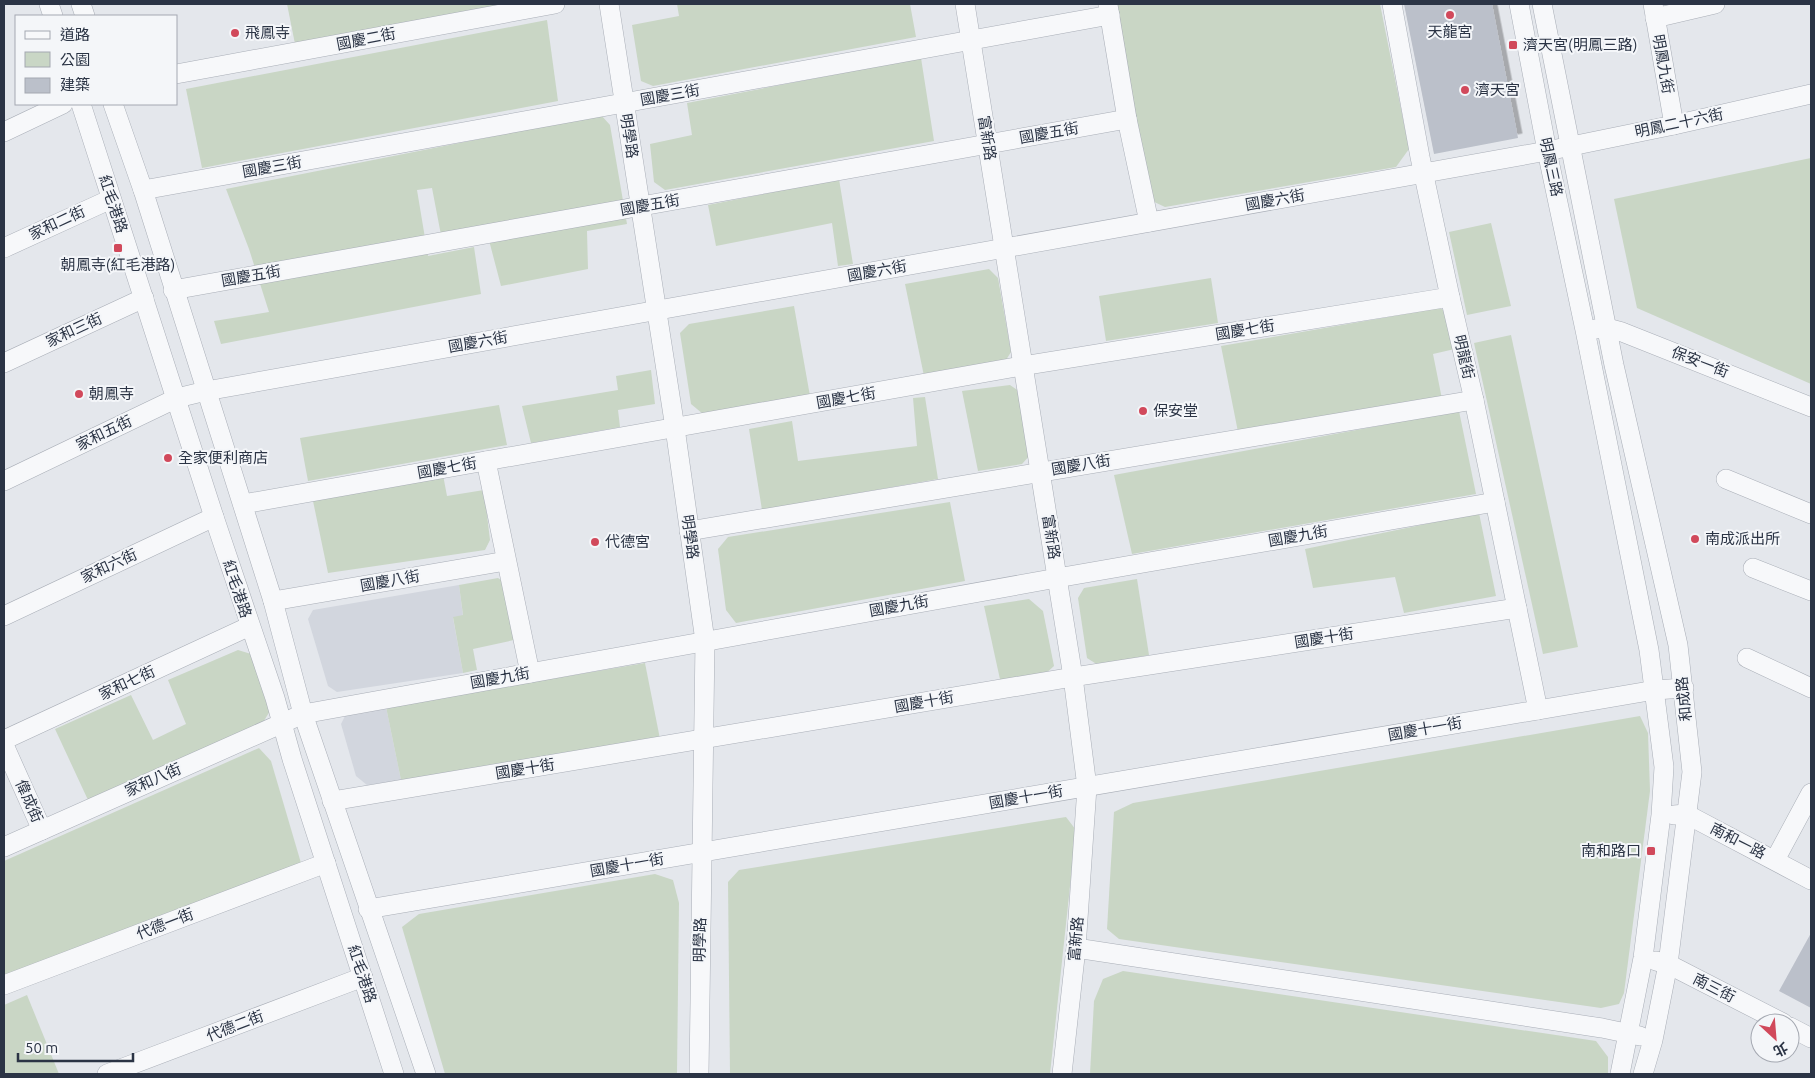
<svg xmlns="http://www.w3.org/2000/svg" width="1815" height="1078" viewBox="0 0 1815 1078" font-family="Ubuntu,'Noto Sans TC',sans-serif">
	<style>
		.built { fill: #d2d6de }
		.green { fill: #c9d6c5 }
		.building { fill: #bbc0ca; filter: url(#shadow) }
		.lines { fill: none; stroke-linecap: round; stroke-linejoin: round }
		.minor-casing { stroke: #a9aeb7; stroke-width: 20 }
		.minor { stroke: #f7f8fa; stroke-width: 19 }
		.poi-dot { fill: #d1495b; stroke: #f4f6f9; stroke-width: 2 }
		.labels { text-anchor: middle; stroke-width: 4; stroke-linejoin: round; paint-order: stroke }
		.poi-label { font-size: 15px; fill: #2b3445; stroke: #f4f6f9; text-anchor: start }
		.street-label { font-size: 15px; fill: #2b3445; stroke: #f4f6f9 }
	</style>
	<defs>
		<filter id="shadow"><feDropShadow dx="4.5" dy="-4.5" stdDeviation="0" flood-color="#0004"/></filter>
	</defs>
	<rect width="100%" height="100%" fill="#e4e7ec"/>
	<g class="built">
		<polygon points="459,585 463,616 453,618 463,673 337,692 328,686 308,619 313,610"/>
		<polygon points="386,707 401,780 367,785 356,776 341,724 346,714"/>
	</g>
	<g class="green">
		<polygon points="287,4 523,4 296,49"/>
		<polygon points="677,4 910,4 916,37 653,86 641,81 632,25 679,16"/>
		<polygon points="1116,4 1380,4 1409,149 1396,167 1165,207 1150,200"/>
		<polygon points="547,20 558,101 202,168 186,89"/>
		<polygon points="921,58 934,141 665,190 654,182 650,144 692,135 687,103"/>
		<polygon points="601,115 610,125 627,224 587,231 588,269 501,286 485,225 441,235 432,188 417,190 428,256 474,247 481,294 221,344 214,321 269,312 249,249 226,189"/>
		<polygon points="1811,158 1811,384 1637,308 1614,199"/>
		<polygon points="839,179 853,264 838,266 832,223 716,246 708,205"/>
		<polygon points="1491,223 1511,306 1467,315 1449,232"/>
		<polygon points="989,269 998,278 1011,352 1006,360 924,376 905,284"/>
		<polygon points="1211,278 1218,323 1106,341 1099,296"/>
		<polygon points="794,306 810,396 703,414 691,404 680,333 689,324"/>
		<polygon points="1440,308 1448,313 1459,348 1433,354 1442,399 1238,432 1221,346"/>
		<polygon points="1511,335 1578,647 1543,654 1474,343"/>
		<polygon points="651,370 655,404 618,410 620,427 531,443 522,406 618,390 616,376"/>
		<polygon points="1010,385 1020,392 1032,453 1022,464 978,471 962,391"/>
		<polygon points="925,397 938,479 762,510 749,429 792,421 798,461 917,446 913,398"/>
		<polygon points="499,405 507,445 308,481 300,438"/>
		<polygon points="1459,411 1476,494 1132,554 1114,475"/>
		<polygon points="443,475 447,496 484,490 490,540 485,550 328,573 313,501"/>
		<polygon points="950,502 965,581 736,623 726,610 718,549 728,537"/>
		<polygon points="1479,513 1496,596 1404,613 1395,577 1313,588 1305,549"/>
		<polygon points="498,578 507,584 514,640 473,649 477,670 463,673 453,617 463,615 459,585"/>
		<polygon points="1137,579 1149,655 1098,665 1087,658 1078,598 1084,588"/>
		<polygon points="1029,599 1043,611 1054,666 1043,676 1001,684 984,606"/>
		<polygon points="238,650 251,654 270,711 262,724 88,800 55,729 131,695 153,740 186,724 168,680"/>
		<polygon points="645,663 660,739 401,780 386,707"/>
		<polygon points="1640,716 1648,733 1650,791 1624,993 1619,1004 1601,1008 1119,939 1107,929 1114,812 1133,803"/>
		<polygon points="259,748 271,761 301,863 4,975 4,861"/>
		<polygon points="1066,817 1076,830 1050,1074 730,1074 728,882 739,870"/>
		<polygon points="655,874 673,880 679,903 677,1074 445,1074 402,927 419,914"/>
		<polygon points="1123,971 1596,1041 1608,1057 1608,1074 1090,1074 1094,1001 1103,979"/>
		<polygon points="27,995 59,1074 4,1074 4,1005"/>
	</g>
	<g class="building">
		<polygon points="1404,4 1492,4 1518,138 1434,154"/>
		<polygon points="1811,933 1811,1008 1779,991"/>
	</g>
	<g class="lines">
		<g class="minor-casing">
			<g id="minor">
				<polyline points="49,4 53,16"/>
				<polyline points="81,4 85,16"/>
				<polyline points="609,4 675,428 705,641 699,1074"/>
				<polyline points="965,4 1073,677 1087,787 1076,948 1062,1074"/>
				<polyline points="1392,4 1420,157 1450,297 1474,400 1538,710"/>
				<polyline points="1519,4 1547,151 1585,330 1649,650 1664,767 1661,815 1643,958 1620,1074"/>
				<polyline points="1542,4 1614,365 1678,645 1692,772 1668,964 1653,1040 1643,1074"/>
				<polyline points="1653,4 1674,125"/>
				<polyline points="1108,5 1127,119 1149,222"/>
				<polyline points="1655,18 1715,4"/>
				<polyline points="176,74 555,4"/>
				<polyline points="81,104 214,517 275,698 292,759 394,1074"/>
				<polyline points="113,104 143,190 273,601 303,714 426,1074"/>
				<polyline points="4,132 63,104"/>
				<polyline points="143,190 1110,15"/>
				<polyline points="4,248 111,199"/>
				<polyline points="173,290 1127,119"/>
				<polyline points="1595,329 1607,328 1622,332 1811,407"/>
				<polyline points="4,363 144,298"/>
				<polyline points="486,461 530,673"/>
				<polyline points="1726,479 1811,514"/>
				<polyline points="4,481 177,398 206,391 1547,151 1674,125 1811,94"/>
				<polyline points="243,504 1022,366 1450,297"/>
				<polyline points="689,531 1474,400"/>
				<polyline points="1753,568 1811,591"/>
				<polyline points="273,601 506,561"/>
				<polyline points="4,616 214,517"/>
				<polyline points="1747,658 1811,688"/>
				<polyline points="4,740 250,626"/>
				<polyline points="4,745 42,830"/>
				<polyline points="332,801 1073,677 1517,608"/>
				<polyline points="1674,815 1686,814 1811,880"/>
				<polyline points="4,847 303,714 1057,578 1495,502"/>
				<polyline points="1775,860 1811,793"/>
				<polyline points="368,909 1655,690 1684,688"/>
				<polyline points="1076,948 1602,1028 1640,1036"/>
				<polyline points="1656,961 1668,964 1783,1023"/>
				<polyline points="4,985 326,863"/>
				<polyline points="1790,1027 1811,1038"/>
				<polyline points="107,1074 363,977"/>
			</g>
		</g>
		<use href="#minor" class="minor"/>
	</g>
	<g class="poi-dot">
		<circle cx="1450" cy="15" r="5"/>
		<circle cx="235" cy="33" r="5"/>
		<rect x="1508" y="40" width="10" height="10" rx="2.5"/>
		<circle cx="1465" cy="90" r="5"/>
		<rect x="113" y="243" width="10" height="10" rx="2.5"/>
		<circle cx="79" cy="394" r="5"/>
		<circle cx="1143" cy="411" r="5"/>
		<circle cx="168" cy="458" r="5"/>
		<circle cx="1695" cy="539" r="5"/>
		<circle cx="595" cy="542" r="5"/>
		<rect x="1646" y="846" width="10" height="10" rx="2.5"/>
	</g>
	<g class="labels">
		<g class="poi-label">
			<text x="1450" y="37" text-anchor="middle">天龍宮</text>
			<text x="245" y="38">飛鳳寺</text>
			<text x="1523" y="50">濟天宮(明鳳三路)</text>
			<text x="1475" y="95">濟天宮</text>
			<text x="118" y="270" text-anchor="middle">朝鳳寺(紅毛港路)</text>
			<text x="89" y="399">朝鳳寺</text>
			<text x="1153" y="416">保安堂</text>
			<text x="178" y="463">全家便利商店</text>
			<text x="1705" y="544">南成派出所</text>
			<text x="605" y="547">代德宮</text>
			<text x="1641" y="856" text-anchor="end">南和路口</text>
		</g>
		<g class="street-label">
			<text transform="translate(366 39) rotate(-11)" y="5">國慶二街</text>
			<text transform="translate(1663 64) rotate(80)" y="5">明鳳九街</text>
			<text transform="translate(670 95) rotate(-10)" y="5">國慶三街</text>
			<text transform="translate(1679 123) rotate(-12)" y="5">明鳳二十六街</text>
			<text transform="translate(1049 133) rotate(-10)" y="5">國慶五街</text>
			<text transform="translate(629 136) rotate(81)" y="5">明學路</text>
			<text transform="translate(987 138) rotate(81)" y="5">富新路</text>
			<text transform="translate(272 167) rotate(-10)" y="5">國慶三街</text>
			<text transform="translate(1551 167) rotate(78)" y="5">明鳳三路</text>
			<text transform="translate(1275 200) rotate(-10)" y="5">國慶六街</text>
			<text transform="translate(113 204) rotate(72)" y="5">紅毛港路</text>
			<text transform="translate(650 205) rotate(-10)" y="5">國慶五街</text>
			<text transform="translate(57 223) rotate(-25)" y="5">家和二街</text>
			<text transform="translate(877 271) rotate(-10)" y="5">國慶六街</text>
			<text transform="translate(251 276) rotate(-10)" y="5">國慶五街</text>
			<text transform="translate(74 330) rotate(-25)" y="5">家和三街</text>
			<text transform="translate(1245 330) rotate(-9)" y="5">國慶七街</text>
			<text transform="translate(478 342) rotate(-10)" y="5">國慶六街</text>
			<text transform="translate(1464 357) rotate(77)" y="5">明龍街</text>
			<text transform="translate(1700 362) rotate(21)" y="5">保安一街</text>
			<text transform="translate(846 398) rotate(-10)" y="5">國慶七街</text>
			<text transform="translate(104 433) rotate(-26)" y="5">家和五街</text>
			<text transform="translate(1081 465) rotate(-9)" y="5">國慶八街</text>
			<text transform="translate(447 468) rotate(-10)" y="5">國慶七街</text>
			<text transform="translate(1298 536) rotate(-10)" y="5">國慶九街</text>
			<text transform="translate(690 537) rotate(82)" y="5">明學路</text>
			<text transform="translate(1051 537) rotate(81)" y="5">富新路</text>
			<text transform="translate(109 566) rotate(-25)" y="5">家和六街</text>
			<text transform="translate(390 581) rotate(-10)" y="5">國慶八街</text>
			<text transform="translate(237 589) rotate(72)" y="5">紅毛港路</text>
			<text transform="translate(899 606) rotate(-10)" y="5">國慶九街</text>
			<text transform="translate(1324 638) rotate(-9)" y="5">國慶十街</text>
			<text transform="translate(500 678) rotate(-10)" y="5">國慶九街</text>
			<text transform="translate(127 683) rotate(-25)" y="5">家和七街</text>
			<text transform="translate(1684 699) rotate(-96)" y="5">和成路</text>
			<text transform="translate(924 702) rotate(-10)" y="5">國慶十街</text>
			<text transform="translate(1425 729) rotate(-10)" y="5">國慶十一街</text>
			<text transform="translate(525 769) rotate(-9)" y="5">國慶十街</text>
			<text transform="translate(153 780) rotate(-24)" y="5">家和八街</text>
			<text transform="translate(1026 797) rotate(-10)" y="5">國慶十一街</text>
			<text transform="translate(29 801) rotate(66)" y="5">偉成街</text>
			<text transform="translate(1738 841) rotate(27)" y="5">南和一路</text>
			<text transform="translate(627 865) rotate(-10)" y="5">國慶十一街</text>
			<text transform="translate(165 924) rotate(-21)" y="5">代德一街</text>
			<text transform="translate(1076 939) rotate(-85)" y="5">富新路</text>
			<text transform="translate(700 940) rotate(-89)" y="5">明學路</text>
			<text transform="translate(362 974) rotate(72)" y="5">紅毛港路</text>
			<text transform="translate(1714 988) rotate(27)" y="5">南三街</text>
			<text transform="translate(235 1026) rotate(-21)" y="5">代德二街</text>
		</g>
	</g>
	<rect width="1815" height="1078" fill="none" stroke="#2b3445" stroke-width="10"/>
	<rect x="15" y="15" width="162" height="90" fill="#f4f6f9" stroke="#a4a8b1"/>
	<rect x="25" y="31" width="25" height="8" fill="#f7f8fa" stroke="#a4a8b1"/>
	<text x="60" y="40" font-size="15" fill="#2b3445">道路</text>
	<rect x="25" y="52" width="25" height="15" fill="#c9d6c5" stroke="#a4a8b1"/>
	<text x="60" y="65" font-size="15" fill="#2b3445">公園</text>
	<rect x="25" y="78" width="25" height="15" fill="#bbc0ca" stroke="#a4a8b1"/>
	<text x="60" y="90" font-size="15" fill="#2b3445">建築</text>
	<g transform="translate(1775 1038) rotate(154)"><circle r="24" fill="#f4f6f9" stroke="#a4a8b1"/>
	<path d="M0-4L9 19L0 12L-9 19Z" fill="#d1495b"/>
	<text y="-8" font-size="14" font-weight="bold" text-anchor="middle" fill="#2b3445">北</text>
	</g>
	<path d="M18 1053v8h115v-8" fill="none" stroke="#2b3445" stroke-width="2.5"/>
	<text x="25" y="1053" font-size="15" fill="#2b3445" stroke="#f4f6f9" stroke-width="4" paint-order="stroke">50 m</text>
</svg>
